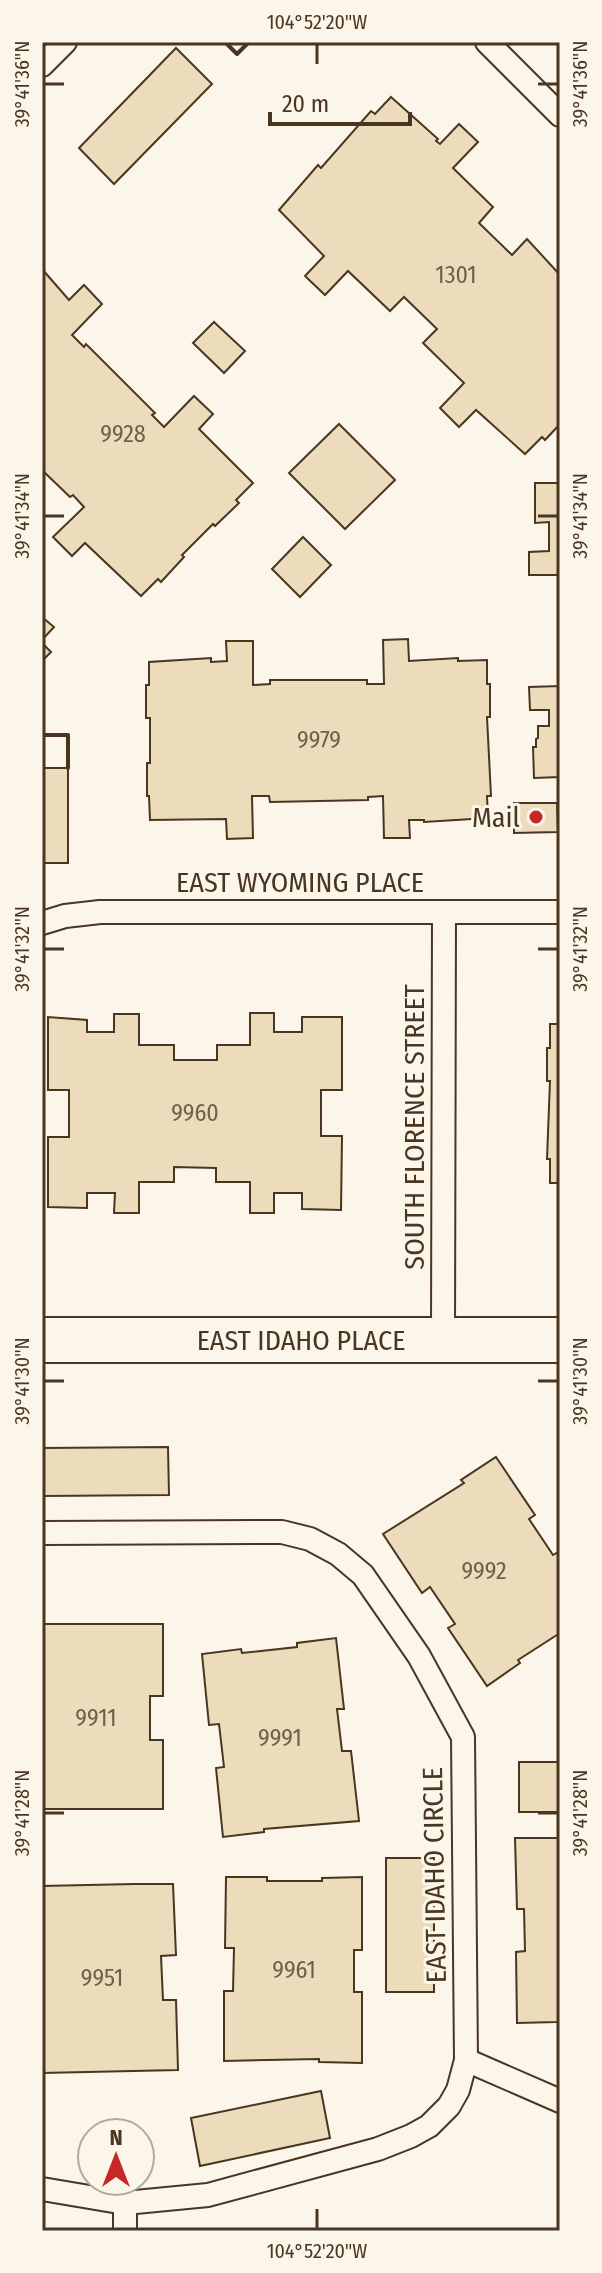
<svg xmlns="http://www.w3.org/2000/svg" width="602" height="2273" viewBox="0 0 602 2273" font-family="'Fira Sans Condensed',sans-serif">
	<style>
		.building { fill: #ecdcbc; stroke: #4a3520; stroke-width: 2 }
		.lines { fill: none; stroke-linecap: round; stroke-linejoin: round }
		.lane-casing { stroke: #4a3520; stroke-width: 26 }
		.secondary-casing { stroke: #4a3520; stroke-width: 48 }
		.lane { stroke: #fbf6e9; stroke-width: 22 }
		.secondary { stroke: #fbf6e9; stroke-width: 44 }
		.wall { stroke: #4a3520; stroke-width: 4 }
		.ticks { fill: none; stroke: #4a3520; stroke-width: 3 }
		.poi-dot { fill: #c62828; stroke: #fbf6e9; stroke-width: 3 }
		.labels { text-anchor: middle; stroke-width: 6; stroke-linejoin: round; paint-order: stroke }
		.number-label { font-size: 24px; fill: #725f47 }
		.poi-label { font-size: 28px; fill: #4a3520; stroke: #fbf6e9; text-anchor: end }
		.street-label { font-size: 28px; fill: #4a3520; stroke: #fbf6e9 }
		.neatline { fill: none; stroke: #4a3520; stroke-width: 3 }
		.ticks-label { font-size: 20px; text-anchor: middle; fill: #4a3520 }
	</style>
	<rect width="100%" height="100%" fill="#fbf6e9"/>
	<g class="building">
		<polygon points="176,48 212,84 114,184 79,148"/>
		<polygon points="391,97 438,139 436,141 440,144 459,124 478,142 453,168 493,207 479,223 512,255 527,239 560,275 560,424 545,440 542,437 525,454 476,410 459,427 440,408 464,383 423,343 437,329 404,297 390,311 348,271 325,295 305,276 324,256 279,210 318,165 321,168 371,111 375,114"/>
		<polygon points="42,269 69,300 84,285 102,304 72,335 84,347 86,344 155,413 152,415 164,427 194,396 213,414 199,429 253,483 236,500 239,503 215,526 213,524 182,555 184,557 161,582 158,579 141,596 85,543 72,556 53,537 84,507 73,495 70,497 42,470"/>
		<polygon points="214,322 245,351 224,373 193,343"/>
		<polygon points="339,424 395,480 345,529 289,473"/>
		<polygon points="535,483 560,483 560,575 529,575 529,552 549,551 549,522 535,523"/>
		<polygon points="303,537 331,565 300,597 272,569"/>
		<polygon points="42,617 54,627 42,640"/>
		<polygon points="408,639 409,661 458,658 458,661 487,660 487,684 490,684 490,717 487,717 491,796 487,796 488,818 424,822 424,820 409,820 410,838 384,838 383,796 368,797 368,800 270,802 269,796 252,796 253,838 227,839 226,819 150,820 149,796 147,796 147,763 150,763 150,718 146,718 146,685 149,685 149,662 211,658 211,662 227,661 226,641 253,641 253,685 270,684 270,680 367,680 367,684 384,684 383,640"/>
		<polygon points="42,643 51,652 42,661"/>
		<polygon points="560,686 560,777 534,778 533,747 536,747 536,739 538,738 538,726 549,726 549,710 530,710 529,687"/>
		<rect x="42" y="768" width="26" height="95"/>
		<polygon points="514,803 557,803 558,832 514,833"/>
		<polygon points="250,1013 274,1013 274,1032 302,1032 302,1017 342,1017 342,1090 321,1090 321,1136 342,1136 341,1210 302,1209 302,1193 274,1193 274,1213 250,1213 250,1182 216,1182 216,1168 174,1167 174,1182 139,1182 139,1213 114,1213 115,1193 87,1193 87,1208 48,1207 48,1137 69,1137 69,1090 48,1090 48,1017 87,1020 87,1032 114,1032 114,1014 139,1014 139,1045 174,1045 174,1060 217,1060 217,1045 250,1045"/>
		<polygon points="550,1024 560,1024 560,1183 550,1183 550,1159 547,1159 550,1081 547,1081 547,1048 550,1048"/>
		<polygon points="168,1447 169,1495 42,1496 42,1448"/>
		<polygon points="496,1457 535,1515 529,1519 553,1555 560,1551 560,1633 518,1660 520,1663 487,1686 448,1628 455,1624 430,1587 422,1593 383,1534 464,1483 461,1480"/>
		<polygon points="42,1624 163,1624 163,1696 150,1696 150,1740 163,1740 163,1809 42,1809"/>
		<polygon points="336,1638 344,1709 337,1709 342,1751 351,1751 359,1821 264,1829 264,1832 223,1837 216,1768 224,1767 219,1724 209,1725 202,1654 241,1649 242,1653 297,1647 297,1643"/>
		<rect x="519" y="1762" width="41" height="50"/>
		<polygon points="515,1838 557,1838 560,1842 560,2020 557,2022 517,2023 516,1952 525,1951 524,1909 517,1909"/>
		<rect x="386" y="1858" width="48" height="134"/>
		<polygon points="226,1877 267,1877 267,1881 322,1881 322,1878 362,1877 362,1950 354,1950 354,1992 362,1992 362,2063 319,2062 319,2059 224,2061 224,1991 233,1991 234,1948 225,1948"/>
		<polygon points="134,1884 173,1884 176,1955 161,1956 163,2000 176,2000 178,2070 42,2073 42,1886"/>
		<polygon points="321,2091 330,2138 200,2166 191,2118"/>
	</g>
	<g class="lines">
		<g class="lane-casing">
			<g id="lane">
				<polyline points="487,42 560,115"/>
				<polyline points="42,65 65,42"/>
				<polyline points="42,923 65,916 100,912 560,912"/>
				<polyline points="443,1340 444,913"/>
				<polyline points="42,1533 282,1532 310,1539 338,1554 363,1575 419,1656 463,1737 466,2060 458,2090 449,2106 429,2126 411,2136 378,2149 208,2195 125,2203 42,2189"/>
				<polyline points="466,2060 560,2101"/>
				<polyline points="125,2203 125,2231"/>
			</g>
		</g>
		<g class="secondary-casing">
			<polyline id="secondary" points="42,1340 560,1340"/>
		</g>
		<use href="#lane" class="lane"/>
		<use href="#secondary" class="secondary"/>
		<g class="wall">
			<polyline points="225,42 237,54 249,42"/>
			<polyline points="42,735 68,735 68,768"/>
		</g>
	</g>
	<path class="ticks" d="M 317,44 L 317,64M 44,84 L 64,84M 538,84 L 558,84M 44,516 L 64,516M 538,516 L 558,516M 44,949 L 64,949M 538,949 L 558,949M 44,1381 L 64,1381M 538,1381 L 558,1381M 44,1813 L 64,1813M 538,1813 L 558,1813M 317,2209 L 317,2229"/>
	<circle class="poi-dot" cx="536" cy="817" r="8"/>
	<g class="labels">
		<g class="number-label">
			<text x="456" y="283">1301</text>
			<text x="123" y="442">9928</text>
			<text x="319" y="748">9979</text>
			<text x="195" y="1121">9960</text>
			<text x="484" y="1579">9992</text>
			<text x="96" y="1726">9911</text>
			<text x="280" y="1746">9991</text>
			<text x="294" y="1978">9961</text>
			<text x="102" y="1986">9951</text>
		</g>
		<g class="poi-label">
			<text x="520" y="827">Mail</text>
		</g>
		<g class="street-label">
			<text x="300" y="892">EAST WYOMING PLACE</text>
			<text transform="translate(414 1127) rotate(-90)" y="10">SOUTH FLORENCE STREET</text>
			<text x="301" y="1350">EAST IDAHO PLACE</text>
			<text transform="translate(434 1875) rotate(-91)" y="10">EAST IDAHO CIRCLE</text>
		</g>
	</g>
	<rect width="602" height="2273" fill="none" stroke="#fbf6e9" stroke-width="88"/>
	<g transform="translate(116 2157)"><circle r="38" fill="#fbf6e9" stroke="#b4a999" stroke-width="2"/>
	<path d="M0-6L14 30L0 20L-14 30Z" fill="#c62828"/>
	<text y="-12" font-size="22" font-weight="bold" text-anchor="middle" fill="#4a3520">N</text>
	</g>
	<path d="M270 112v12h140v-12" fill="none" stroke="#4a3520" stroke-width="4"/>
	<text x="282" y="112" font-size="24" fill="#4a3520" stroke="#fbf6e9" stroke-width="6" paint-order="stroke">20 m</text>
	<rect x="44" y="44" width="514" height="2185" class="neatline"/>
	<g class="ticks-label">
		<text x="317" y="29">104°52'20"W</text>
		<text transform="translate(22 84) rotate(-90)" y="7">39°41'36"N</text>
		<text transform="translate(580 84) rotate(-90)" y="7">39°41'36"N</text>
		<text transform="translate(22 516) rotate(-90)" y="7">39°41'34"N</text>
		<text transform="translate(580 516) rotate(-90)" y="7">39°41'34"N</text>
		<text transform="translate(22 949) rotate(-90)" y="7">39°41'32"N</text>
		<text transform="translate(580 949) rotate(-90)" y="7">39°41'32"N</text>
		<text transform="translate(22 1381) rotate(-90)" y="7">39°41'30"N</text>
		<text transform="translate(580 1381) rotate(-90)" y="7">39°41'30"N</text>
		<text transform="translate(22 1813) rotate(-90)" y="7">39°41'28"N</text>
		<text transform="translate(580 1813) rotate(-90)" y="7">39°41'28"N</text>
		<text x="317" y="2258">104°52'20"W</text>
	</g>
</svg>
